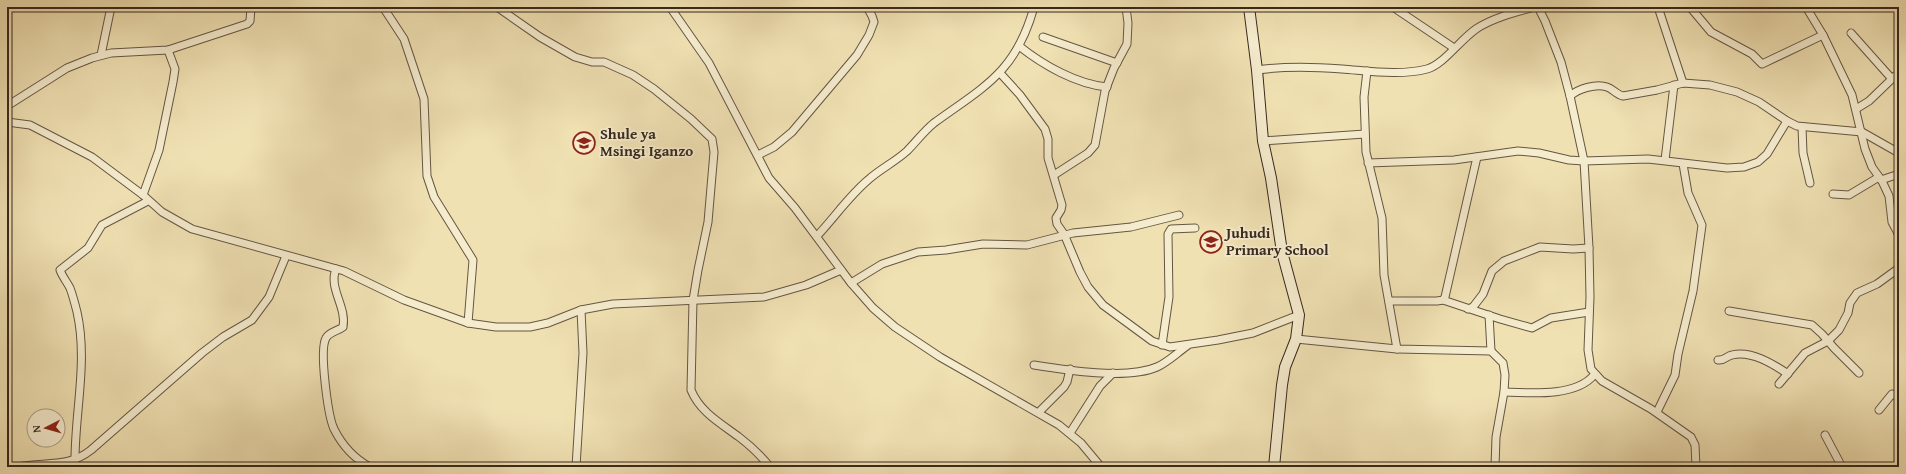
<svg xmlns="http://www.w3.org/2000/svg" width="1906" height="474" viewBox="0 0 1906 474" font-family="'Gentium Book Plus',serif">
	<style>
		.lines { fill: none; stroke-linecap: round; stroke-linejoin: round }
		.street-casing { stroke: #655643; stroke-width: 9 }
		.secondary-casing { stroke: #37281e; stroke-width: 12 }
		.street { stroke: #f5ecce; stroke-width: 7 }
		.secondary { stroke: #f5ecce; stroke-width: 10 }
		.labels { text-anchor: middle; stroke-width: 3.5; stroke-linejoin: round; paint-order: stroke }
		.poi-label { font-size: 15px; font-weight: bold; fill: #37281e; stroke: #f5ecce; text-anchor: start }
	</style>
	<rect width="100%" height="100%" fill="#f0e1b3"/>
	<filter id="stains"><feTurbulence type="fractalNoise" baseFrequency=".005" numOctaves="4"/><feColorMatrix values="0 0 0 0 .2 0 0 0 0 .09 0 0 0 0 .02 0 0 0 .5 -.17"/></filter>
	<radialGradient id="worn" r=".72"><stop offset=".6" stop-color="#630" stop-opacity="0"/><stop offset="1" stop-color="#630" stop-opacity=".3"/></radialGradient>
	<g class="lines">
		<g class="street-casing">
			<g id="street">
				<polyline points="383,7 404,39 424,99 427,176 434,197 473,260 468,323"/>
				<path d="M 497,7 L 540,37 L 575,57 L 592,62 L 604,62 L 633,75 L 654,89 L 691,119 L 712,139 L 714,152 L 708,222 L 698,270 L 693,300 L 691,390 C 700,412 720,423 739,437 C 751,446 761,456 770,467"/>
				<polyline points="670,7 709,63 769,178 795,208 851,283 873,308 895,327 940,357 1059,425 1081,443 1101,467"/>
				<polyline points="1393,7 1454,48"/>
				<polyline points="1538,7 1545,21 1561,62 1570,96 1584,161 1589,248 1590,297 1588,350 1591,369 1602,381 1651,409 1691,437 1695,445 1696,467"/>
				<polyline points="1658,7 1683,83"/>
				<polyline points="1690,7 1711,32 1752,54 1762,64 1823,35"/>
				<polyline points="1806,7 1823,35 1852,95 1865,149 1872,167 1882,181 1889,196 1892,222 1899,235"/>
				<polyline points="1851,33 1892,79"/>
				<polyline points="1043,37 1117,63"/>
				<path d="M 1019,46 C 1043,65 1076,84 1107,87"/>
				<polyline points="101,55 111,7"/>
				<path d="M 1257,70 C 1285,66 1314,67 1342,69 C 1369,71 1400,76 1427,69 C 1443,65 1460,40 1476,29 C 1492,18 1516,12 1535,7"/>
				<polyline points="1367,71 1364,97 1366,152 1382,218 1384,275 1397,349"/>
				<polyline points="1000,73 1020,95 1045,129 1048,139 1048,158 1062,205 1061,210 1056,218 1057,224 1064,234 1080,272 1088,287 1103,305 1152,341 1170,347 1218,340 1253,333 1299,315"/>
				<path d="M 1570,96 C 1578,89 1596,83 1607,87 C 1613,89 1617,95 1623,96 L 1657,90 L 1683,83 L 1710,85 L 1737,92 L 1759,102 L 1787,121 L 1797,126 L 1862,132 L 1899,153"/>
				<polyline points="7,106 67,68 92,58 111,53 168,50 247,24 250,21 251,7"/>
				<polyline points="1856,109 1869,101 1895,76 1899,80"/>
				<polyline points="7,122 30,125 92,157 143,195 162,212 192,229 344,271 404,300 468,323 496,327 530,327 548,323 581,310 613,304 764,297 806,285 841,270"/>
				<polyline points="1802,127 1803,153 1810,183"/>
				<polyline points="1263,141 1365,134"/>
				<polyline points="758,155 774,147 792,132 857,55 869,35 874,22 872,16 867,7"/>
				<polyline points="1665,160 1674,85"/>
				<polyline points="1368,163 1454,160 1518,151 1539,153 1569,160 1584,161 1648,159 1727,168 1744,167 1758,162 1767,154 1787,121"/>
				<polyline points="1054,175 1088,153 1095,145 1105,91 1114,68 1127,44 1128,23 1126,7"/>
				<polyline points="1881,180 1899,174"/>
				<polyline points="1833,194 1849,195 1879,177"/>
				<polyline points="143,195 159,150 173,82 175,69 168,50"/>
				<path d="M 817,236 C 834,218 849,196 868,180 C 880,169 895,162 907,151 C 916,142 924,131 934,123 C 985,86 1016,72 1034,7"/>
				<path d="M 336,269 C 328,288 347,307 343,327 C 338,331 329,332 326,338 C 319,350 328,416 334,429 C 342,445 355,459 370,467"/>
				<polyline points="851,283 882,264 918,252 946,250 983,244 1027,245 1073,233 1131,227 1179,215"/>
				<polyline points="1443,300 1500,319 1532,328 1551,318 1589,312"/>
				<polyline points="1389,301 1437,301 1443,300 1445,297 1477,157"/>
				<polyline points="1468,309 1473,307 1483,294 1492,271 1504,261 1540,247 1573,249 1589,248"/>
				<polyline points="1729,311 1812,325 1822,334 1834,348 1859,373"/>
				<polyline points="1489,315 1491,351"/>
				<polyline points="1296,339 1397,349 1491,351 1503,363 1505,375 1504,392 1496,437 1495,467"/>
				<polyline points="1162,345 1169,297 1168,234 1171,229 1195,228"/>
				<path d="M 1718,360 C 1725,361 1726,356 1732,355 C 1751,350 1773,364 1788,374"/>
				<path d="M 1034,365 C 1065,370 1127,380 1157,367 C 1168,362 1177,353 1187,346"/>
				<polyline points="1779,384 1805,353 1828,341 1839,330 1848,313 1850,303 1857,293 1877,284 1899,268"/>
				<path d="M 1504,392 C 1530,393 1576,397 1594,375 L 1596,375"/>
				<polyline points="1879,410 1892,394 1899,397"/>
				<polyline points="1039,412 1064,387 1067,382 1070,369"/>
				<polyline points="1657,412 1675,375 1678,354 1693,291 1702,225 1688,193 1683,164"/>
				<polyline points="1070,433 1100,386 1113,373"/>
				<polyline points="1825,435 1842,467"/>
				<path d="M 75,460 C 75,411 88,361 77,312 C 75,304 73,296 70,288 C 67,282 62,276 60,270 L 88,248 L 102,225 L 148,201"/>
				<path d="M 17,467 C 44,461 67,469 91,450 L 202,353 L 223,337 L 252,320 L 269,297 L 286,256"/>
				<polyline points="576,467 583,353 581,310"/>
			</g>
		</g>
		<g class="secondary-casing">
			<polyline id="secondary" points="1249,7 1257,70 1263,141 1271,178 1282,252 1299,315 1296,339 1285,367 1282,385 1274,467"/>
		</g>
		<use href="#street" class="street"/>
		<use href="#secondary" class="secondary"/>
	</g>
	<defs>
		<g id="school-ring" transform="scale(1.15)"><circle r="9.5" fill="#f5ecce" stroke="#8f2418" stroke-width="1.5"/><path d="M0-5L7-2L0 1L-7-2ZM-4 1L0 2.5L4 1V4Q0 6-4 4Z" fill="#8f2418"/></g>
	</defs>
	<g fill-rule="evenodd">
		<use href="#school-ring" x="584" y="143"/>
		<use href="#school-ring" x="1211" y="242"/>
	</g>
	<g class="labels">
		<g class="poi-label">
			<text x="600" y="139">Shule ya<tspan x="600" dy="17">Msingi Iganzo</tspan></text>
			<text x="1226" y="238">Juhudi<tspan x="1226" dy="17">Primary School</tspan></text>
		</g>
	</g>
	<rect width="1906" height="474" fill="none" stroke="#f0e1b3" stroke-width="24"/>
	<rect x="8" y="8" width="1890" height="458" fill="none" stroke="#37281e" stroke-width="2"/>
	<rect x="12" y="12" width="1882" height="450" fill="none" stroke="#37281e"/>
	<g transform="translate(46 428) rotate(264)"><circle r="19" fill="#f5ecce" stroke="#a99e88"/>
	<path d="M0-3L7 15L0 10L-7 15Z" fill="#8f2418"/>
	<text y="-6" font-size="11" font-weight="bold" text-anchor="middle" fill="#37281e">N</text>
	</g>
	<rect width="100%" height="100%" filter="url(#stains)"/>
	<rect width="100%" height="100%" fill="url(#worn)"/>
</svg>
